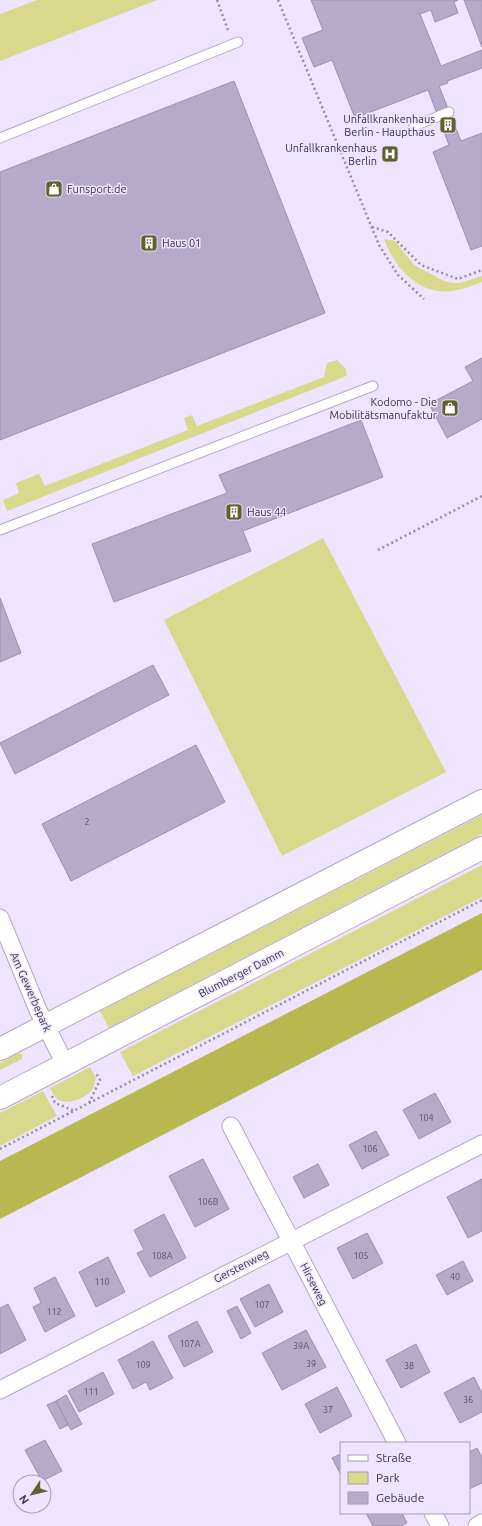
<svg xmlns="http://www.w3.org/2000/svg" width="482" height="1526" viewBox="0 0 482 1526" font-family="Ubuntu,sans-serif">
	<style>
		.green { fill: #d8d98b }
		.forest { fill: #b7b850 }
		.building { fill: #b5aac9; stroke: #9b90af }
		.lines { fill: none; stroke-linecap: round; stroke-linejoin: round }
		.lane-casing { stroke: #b2a7c6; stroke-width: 11 }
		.street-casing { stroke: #b2a7c6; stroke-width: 19 }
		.secondary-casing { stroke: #b2a7c6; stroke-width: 24 }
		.path { stroke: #948da1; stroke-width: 2.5; stroke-dasharray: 2 3; stroke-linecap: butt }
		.lane { stroke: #fff; stroke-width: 9 }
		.street { stroke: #fff; stroke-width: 17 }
		.secondary { stroke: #fff; stroke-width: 22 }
		.labels { text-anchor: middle; stroke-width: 3; stroke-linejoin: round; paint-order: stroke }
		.number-label { font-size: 9px; fill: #585263 }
		.poi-label { font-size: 11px; fill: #393441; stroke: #eee4ff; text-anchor: end }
		.street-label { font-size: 11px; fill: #393441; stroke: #eee4ff }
	</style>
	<rect width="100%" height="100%" fill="#eee4ff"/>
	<g class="green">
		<polygon points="37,0 157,0 0,61 0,14"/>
		<path d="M 384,239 L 395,241 L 414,265 L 444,281 L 452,283 L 460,283 L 482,276 L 482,282 C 472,286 463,289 452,291 C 418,295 395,268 384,239 Z"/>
		<polygon points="337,360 346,369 347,375 344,377 7,511 3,500 19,493 16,483 39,474 45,486 188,430 184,418 192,415 197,426 324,377 327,363"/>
		<polygon points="323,538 446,772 282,856 164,620"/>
		<polygon points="482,815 482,834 109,1028 100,1011"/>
		<polygon points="482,865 482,897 133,1076 120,1052"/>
		<polygon points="19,1053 23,1055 22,1059 0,1070 0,1063"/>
		<path d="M 90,1067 L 96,1078 C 95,1082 94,1087 92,1090 C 85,1099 66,1106 57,1099 C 54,1096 52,1091 50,1088 Z"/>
		<polygon points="43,1091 57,1116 0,1146 0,1113"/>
	</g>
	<polygon class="forest" points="482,913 482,970 0,1219 0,1161"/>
	<g class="building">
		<polygon points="311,0 458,0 454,2 458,13 435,22 431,10 420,14 441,66 482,50 482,68 447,81 448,83 439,86 461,141 482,133 482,246 471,250 433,152 449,145 428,90 355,118 332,60 314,67 302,38 323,30"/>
		<polygon points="464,0 482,0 482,47"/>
		<polygon points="234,81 325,313 0,440 0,172"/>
		<polygon points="482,358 482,419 447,438 429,404 473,381 465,367"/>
		<polygon points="361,420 383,477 243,531 251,551 114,602 92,544 227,493 219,475"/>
		<polygon points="0,598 21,653 0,662"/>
		<polygon points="153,665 169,695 15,774 0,743"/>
		<polygon points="196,745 225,802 71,881 42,824"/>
		<polygon points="435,1093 451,1122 419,1139 403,1110"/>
		<polygon points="376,1131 389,1155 362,1169 349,1145"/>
		<polygon points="203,1159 229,1209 195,1227 169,1176"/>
		<polygon points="318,1164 329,1185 304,1198 293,1177"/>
		<polygon points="482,1179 482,1231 468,1238 447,1197"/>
		<polygon points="164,1214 186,1258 150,1277 137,1253 144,1250 134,1230"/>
		<polygon points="367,1233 383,1263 353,1279 337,1248"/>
		<polygon points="108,1257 125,1292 96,1307 79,1272"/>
		<polygon points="463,1261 473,1281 447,1295 436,1275"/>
		<polygon points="55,1277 75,1316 45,1332 33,1307 41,1303 34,1288"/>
		<polygon points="269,1284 283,1312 255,1327 240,1299"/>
		<polygon points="8,1304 26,1340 0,1354 0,1308"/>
		<polygon points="237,1306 251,1333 241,1339 227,1311"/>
		<polygon points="197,1321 213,1352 184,1367 168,1336"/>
		<polygon points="306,1330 326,1367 282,1390 262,1353"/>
		<polygon points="153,1341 173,1378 150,1390 146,1382 133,1389 118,1360"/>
		<polygon points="416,1344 430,1372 401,1388 386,1360"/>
		<polygon points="103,1372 114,1394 79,1412 68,1391"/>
		<polygon points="474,1377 482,1393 482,1412 460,1423 444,1393"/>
		<polygon points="337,1387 352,1416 320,1433 305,1404"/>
		<polygon points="66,1395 82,1424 71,1430 56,1401"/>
		<polygon points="56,1401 68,1425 60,1429 47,1405"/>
		<polygon points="45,1440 62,1471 42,1481 25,1450"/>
		<polygon points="477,1448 482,1457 482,1483 469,1489 469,1452"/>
		<polygon points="341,1454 341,1475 332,1458"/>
		<polygon points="366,1513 402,1513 407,1523 401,1526 373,1526"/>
	</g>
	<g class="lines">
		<g class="lane-casing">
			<g id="lane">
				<polyline points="414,126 449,112"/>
				<polyline points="0,138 238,42"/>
				<polyline points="0,530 373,386"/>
			</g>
		</g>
		<g class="street-casing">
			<g id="street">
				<polyline points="0,918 38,1010 65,1064"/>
				<polyline points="231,1126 397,1443"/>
				<polyline points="0,1390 482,1144"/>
				<polyline points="433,1513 440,1526"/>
				<polyline points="477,1526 482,1523"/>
			</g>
		</g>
		<g class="secondary-casing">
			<g id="secondary">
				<polyline points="0,1049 482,801"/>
				<polyline points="0,1098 482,848"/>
			</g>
		</g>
		<g class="path">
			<polyline points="217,0 228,30"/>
			<polyline points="278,0 379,245 398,275 424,299"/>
			<polyline points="372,227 388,232 421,265 458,279 482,270"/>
			<polyline points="378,550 482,496"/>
			<polyline points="52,1096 55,1103 75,1111"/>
			<polyline points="89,1103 100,1080 96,1073"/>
			<polyline points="0,1149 482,900"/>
		</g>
		<use href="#lane" class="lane"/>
		<use href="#street" class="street"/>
		<use href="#secondary" class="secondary"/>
	</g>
	<defs>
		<g id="building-square" transform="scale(0.9)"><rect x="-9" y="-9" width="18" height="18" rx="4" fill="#60612e" stroke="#eee4ff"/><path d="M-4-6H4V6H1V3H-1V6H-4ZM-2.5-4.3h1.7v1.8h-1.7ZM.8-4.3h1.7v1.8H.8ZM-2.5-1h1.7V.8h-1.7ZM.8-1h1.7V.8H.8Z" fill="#fff"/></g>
		<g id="hospital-square" transform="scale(0.9)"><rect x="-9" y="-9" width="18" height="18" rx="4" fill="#60612e" stroke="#eee4ff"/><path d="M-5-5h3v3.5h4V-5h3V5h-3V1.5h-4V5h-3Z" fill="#fff"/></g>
		<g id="shop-square" transform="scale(0.9)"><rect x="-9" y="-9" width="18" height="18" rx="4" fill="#60612e" stroke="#eee4ff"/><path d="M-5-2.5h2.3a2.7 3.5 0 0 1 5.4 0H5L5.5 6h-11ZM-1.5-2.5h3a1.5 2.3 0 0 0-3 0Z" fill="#fff"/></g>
	</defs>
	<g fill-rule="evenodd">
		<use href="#building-square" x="448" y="125"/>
		<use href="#hospital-square" x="390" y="154"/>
		<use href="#shop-square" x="54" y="189"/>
		<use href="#building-square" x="149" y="243"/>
		<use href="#shop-square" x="450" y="408"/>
		<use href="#building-square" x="234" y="512"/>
	</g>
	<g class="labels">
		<g class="number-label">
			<text x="87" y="825">2</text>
			<text x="426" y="1121">104</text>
			<text x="370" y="1152">106</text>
			<text x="208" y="1205">106B</text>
			<text x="162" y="1259">108A</text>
			<text x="361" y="1259">105</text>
			<text x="455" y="1280">40</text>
			<text x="102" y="1285">110</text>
			<text x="262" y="1308">107</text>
			<text x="54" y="1315">112</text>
			<text x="190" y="1347">107A</text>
			<text x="301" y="1349">39A</text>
			<text x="311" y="1367">39</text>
			<text x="143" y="1368">109</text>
			<text x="409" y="1369">38</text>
			<text x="91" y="1395">111</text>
			<text x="468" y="1403">36</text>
			<text x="328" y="1413">37</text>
		</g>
		<g class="poi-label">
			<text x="435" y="123">Unfallkrankenhaus<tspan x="435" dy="13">Berlin - Haupthaus</tspan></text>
			<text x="377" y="152">Unfallkrankenhaus<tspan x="377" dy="13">Berlin</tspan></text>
			<text x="67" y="193" text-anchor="start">Funsport.de</text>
			<text x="162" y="247" text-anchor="start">Haus 01</text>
			<text x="437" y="406">Kodomo - Die<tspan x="437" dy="13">Mobilitätsmanufaktur</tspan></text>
			<text x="247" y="516" text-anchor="start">Haus 44</text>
		</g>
		<g class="street-label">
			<text transform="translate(241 973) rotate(-27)" y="4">Blumberger Damm</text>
			<text transform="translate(31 992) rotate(66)" y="4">Am Gewerbepark</text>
			<text transform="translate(241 1266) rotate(-27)" y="4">Gerstenweg</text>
			<text transform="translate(314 1284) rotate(63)" y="4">Hirseweg</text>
		</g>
	</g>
	<rect x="340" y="1442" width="130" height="72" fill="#eee4ff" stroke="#a69eb3"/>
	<rect x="348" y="1455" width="20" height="6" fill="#ffffff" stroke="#a69eb3"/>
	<text x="376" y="1462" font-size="12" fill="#393441">Straße</text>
	<rect x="348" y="1472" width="20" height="12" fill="#d8d98b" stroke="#a69eb3"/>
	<text x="376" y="1482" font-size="12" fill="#393441">Park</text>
	<rect x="348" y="1492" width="20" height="12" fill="#b5aac9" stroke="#a69eb3"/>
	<text x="376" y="1502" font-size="12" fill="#393441">Gebäude</text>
	<g transform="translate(32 1494) rotate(235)"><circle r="19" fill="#eee4ff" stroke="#a69eb3"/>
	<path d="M0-3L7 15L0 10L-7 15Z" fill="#60612e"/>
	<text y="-6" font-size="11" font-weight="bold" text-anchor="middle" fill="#393441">N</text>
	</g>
</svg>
